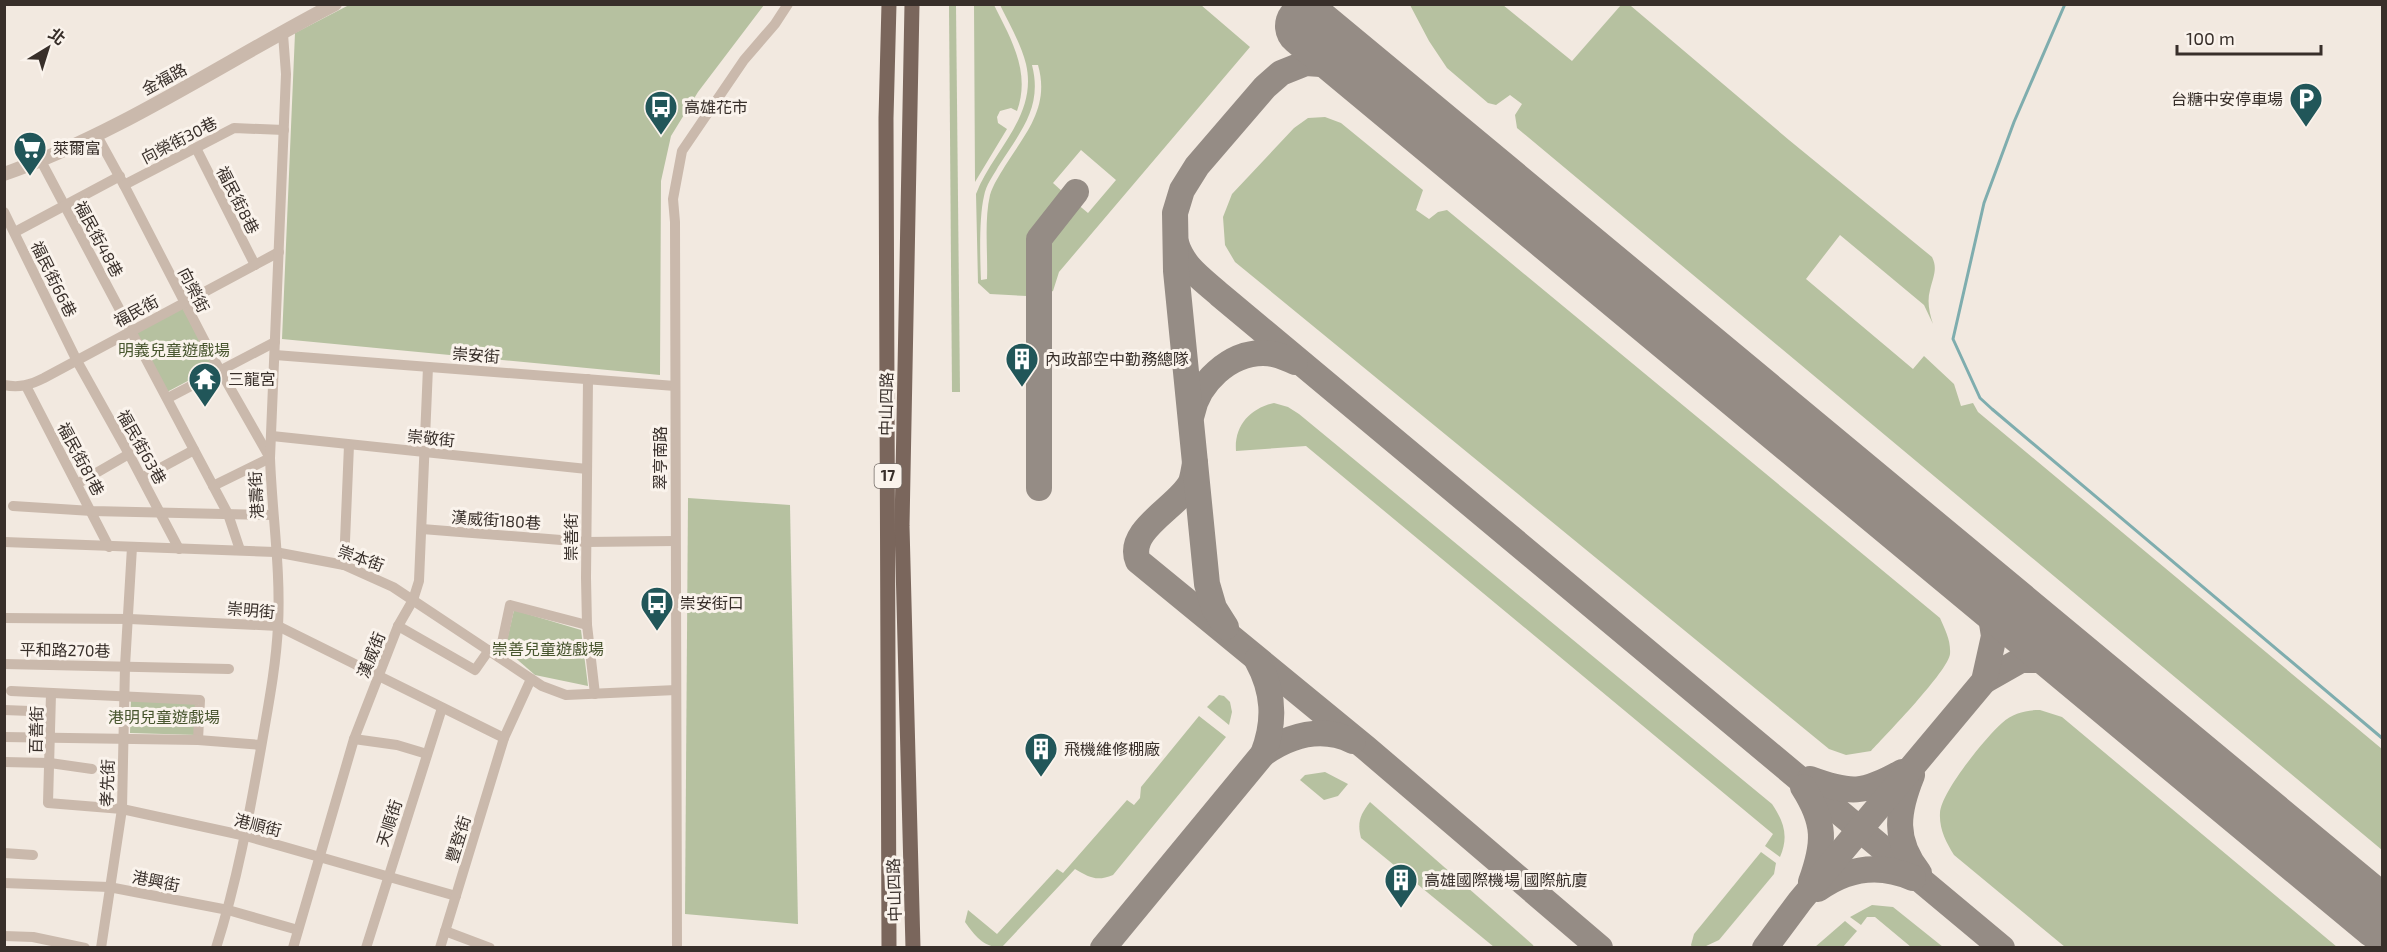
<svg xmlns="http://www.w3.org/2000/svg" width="2387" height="952" viewBox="0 0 2387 952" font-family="'Exo 2','Noto Sans TC',sans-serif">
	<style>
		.green { fill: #b6c1a0; fill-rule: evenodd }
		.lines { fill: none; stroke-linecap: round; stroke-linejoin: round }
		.stream { stroke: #7fadae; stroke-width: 3 }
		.taxiway { stroke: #958c85; stroke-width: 26 }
		.runway { stroke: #958c85; stroke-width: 64 }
		.minor { stroke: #cab9ac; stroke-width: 10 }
		.tertiary { stroke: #cab9ac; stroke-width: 14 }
		.primary { stroke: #7a665c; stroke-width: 15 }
		.labels { text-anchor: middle; stroke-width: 6; stroke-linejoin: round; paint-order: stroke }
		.shield { fill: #faf3ec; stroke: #726a64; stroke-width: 1.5 }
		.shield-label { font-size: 15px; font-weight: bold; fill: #382f2a }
		.street-label { font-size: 16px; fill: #382f2a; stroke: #faf3ec }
		.poi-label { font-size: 16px; fill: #382f2a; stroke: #faf3ec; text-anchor: start }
		.park-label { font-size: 16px; fill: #48562f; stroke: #faf3ec }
	</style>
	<rect width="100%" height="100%" fill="#f2e9e0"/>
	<g class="green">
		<polygon points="349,5 764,5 698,92 671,136 661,181 660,375 282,339 295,33"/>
		<polygon points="949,5 956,5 960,392 952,392"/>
		<path d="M 974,5 L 994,5 C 1011,39 1031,72 1017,111 L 1011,108 L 1000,111 L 997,117 L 998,123 L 1007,129 L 975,182 Z"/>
		<path d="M 1000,5 L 1201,5 L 1250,47 L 1059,272 L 1053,291 L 1046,294 L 1046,240 L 1076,203 L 1088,213 L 1116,180 L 1081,150 L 1053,183 L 1064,193 L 1033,236 L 1032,293 L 1027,296 L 990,294 L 978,283 L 976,194 C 993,150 1038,116 1026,64 C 1021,44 1009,23 1000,5 ZM 1032,65 L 1038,65 C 1050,107 1026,133 1005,166 C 999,176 993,185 990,195 C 984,221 988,253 987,279 L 981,280 C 980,258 979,217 984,196 C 986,185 993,176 998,167 C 1020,132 1043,108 1032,65 Z"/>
		<path d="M 1410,5 L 1503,5 L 1572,61 L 1621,5 L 1631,6 L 1789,140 L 1932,257 C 1938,269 1933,277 1930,290 C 1927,301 1929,312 1933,324 L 1924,305 L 1840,235 L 1806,279 L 1913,369 L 1924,356 L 1954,384 L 1961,406 L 1973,403 L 1978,412 L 2382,749 L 2382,850 L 1517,128 L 1515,115 L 1522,104 L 1510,95 L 1496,105 L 1488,103 L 1447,68 L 1429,41 Z"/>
		<path d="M 1325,117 L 1341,123 L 1423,190 L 1416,210 L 1429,219 L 1438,212 L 1447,210 L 1940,618 C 1945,630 1951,640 1950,654 C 1948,671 1886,735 1871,751 L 1846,755 L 1829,749 L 1235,262 L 1225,245 L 1223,217 L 1232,194 L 1294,128 L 1308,118 Z"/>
		<polygon points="182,307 214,367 167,392 135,333"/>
		<path d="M 1274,403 L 1288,407 L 1299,414 L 1772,804 C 1784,822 1789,836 1780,857 L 1765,846 L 1773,834 L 1306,446 L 1236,451 C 1234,426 1250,408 1274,403 Z"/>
		<polygon points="688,498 790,505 798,924 685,914"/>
		<polygon points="514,610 581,630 588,686 535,675 505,649"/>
		<polygon points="1219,695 1224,696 1230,702 1232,712 1229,725 1207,707"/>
		<polygon points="131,698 198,700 197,735 130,733"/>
		<path d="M 2040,710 L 2062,717 L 2337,947 L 2065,947 L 1954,855 C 1946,842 1939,829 1940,813 C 1941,792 1986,737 2002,723 C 2013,713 2026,710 2040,710 Z"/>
		<path d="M 1199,716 L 1226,737 L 1113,875 C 1096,882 1089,877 1075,869 L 1002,947 C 984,948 975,936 965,922 L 968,910 L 997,934 L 1057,869 L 1063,873 L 1127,800 L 1134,805 L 1140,798 L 1141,787 Z"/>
		<polygon points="1325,772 1348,784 1338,796 1324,800 1300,780 1305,775"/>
		<path d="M 1370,802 L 1533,945 L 1534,947 L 1494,947 L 1361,838 C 1357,822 1360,815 1370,802 Z"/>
		<polygon points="1761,852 1776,863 1774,874 1719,940 1704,947 1692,947 1691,945 1694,934"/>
		<polygon points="1872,905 1893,907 1943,947 1911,947 1875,917 1867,917 1861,925 1850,917"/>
		<polygon points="1845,921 1857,931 1843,947 1815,947"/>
	</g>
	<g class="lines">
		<polyline class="stream" points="2065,4 2014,122 1984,203 1953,339 1980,398 1992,409 2382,738"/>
		<g class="taxiway">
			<path d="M 1176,243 C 1183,267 1202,279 1220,295 L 2002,948"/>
			<path d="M 1192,414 C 1198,383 1229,353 1263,353 C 1275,353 1284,357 1295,362"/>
			<path d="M 1195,463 C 1194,469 1193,476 1191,482 C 1180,506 1125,530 1138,561 L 1366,748 L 1600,948"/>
			<polyline points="1039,488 1039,239 1076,192"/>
			<polyline points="1226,627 1214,608 1207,584 1176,271 1175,213 1182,190 1197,166 1265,87 1281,73 1306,63 1336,65 1377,83"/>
			<polyline points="1984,681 2021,660 2055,660 2088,673"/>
			<path d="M 1263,754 C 1290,735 1322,726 1353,741"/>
			<path d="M 1912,775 C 1897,812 1893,840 1919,873"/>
			<path d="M 1810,779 C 1851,794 1863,794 1902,772"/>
			<path d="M 1803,787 C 1826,823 1825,843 1811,882"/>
			<path d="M 1818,889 C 1847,868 1879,863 1913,878"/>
			<path d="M 1103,948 L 1263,754 C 1276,721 1274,691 1257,660"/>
			<polyline points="1765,948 1800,901 1984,681 1994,636 1989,604 1971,575"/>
		</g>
		<polyline class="runway" points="1307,26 2382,919"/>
		<g class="minor">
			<polyline points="96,134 124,185 217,365 270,458 213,486"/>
			<polyline points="196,148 255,265"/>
			<polyline points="41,161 228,514 240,550"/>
			<polyline points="124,185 234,128 284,130"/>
			<polyline points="4,212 77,361 129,454 179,549"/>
			<polyline points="15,232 120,176"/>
			<polyline points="275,355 675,386"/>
			<polyline points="588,379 586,578 587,625 595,694"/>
			<path d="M 4,385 C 20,388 30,385 44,378 L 279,252"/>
			<polyline points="26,386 109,547"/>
			<polyline points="168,398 275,342"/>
			<polyline points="272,436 587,469"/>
			<polyline points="142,478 194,450"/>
			<polyline points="77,484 129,454"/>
			<polyline points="13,506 92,511 272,515"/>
			<polyline points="422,529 586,542 675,541"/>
			<polyline points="4,542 275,552 344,565 393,587 542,686 566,695 676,690"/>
			<polyline points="344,565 349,445"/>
			<polyline points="4,618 130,619 278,626 504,738"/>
			<polyline points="398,626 475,670 489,650"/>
			<polyline points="499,657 510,605 587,625"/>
			<polyline points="4,664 229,669"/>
			<polyline points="11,691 200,700 198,740"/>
			<polyline points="51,694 48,803 122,809 246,836 456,896"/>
			<polyline points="4,710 30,711"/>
			<polyline points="4,737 198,740 261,745"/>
			<polyline points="354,739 397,745 427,754"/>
			<polyline points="4,762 50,763 92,769"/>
			<polyline points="4,853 33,855"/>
			<polyline points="4,883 109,887 228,910 298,930"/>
			<polyline points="445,931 490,948"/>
			<polyline points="4,936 33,937 85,948"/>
			<polyline points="101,948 122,809 125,666 132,547"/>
			<path d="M 216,948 C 237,882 249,816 261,748 C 268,707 276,667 278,626 C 281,570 272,514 270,458 L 286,74 L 283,34"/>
			<polyline points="293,948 354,739 398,626 413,600 419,581 428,367"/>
			<polyline points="366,948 442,708"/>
			<polyline points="440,948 504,738 531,679"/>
			<polyline points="677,948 675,222 673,199 682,151 744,60 775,24 788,4"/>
		</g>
		<path class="tertiary" d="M 4,174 C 119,134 227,60 335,4"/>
		<g class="primary">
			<polyline points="912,4 902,526 913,948"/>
			<polyline points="889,948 886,118 889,4"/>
		</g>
	</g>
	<defs>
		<g id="parking-pin" transform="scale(1.725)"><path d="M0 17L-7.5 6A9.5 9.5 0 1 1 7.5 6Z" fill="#215659" stroke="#faf3ec"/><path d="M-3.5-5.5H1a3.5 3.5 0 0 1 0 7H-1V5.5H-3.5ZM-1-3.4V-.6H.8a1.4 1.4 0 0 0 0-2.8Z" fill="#fff"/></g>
		<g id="bus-pin" transform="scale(1.725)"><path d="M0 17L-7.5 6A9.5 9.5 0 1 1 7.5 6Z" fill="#215659" stroke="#faf3ec"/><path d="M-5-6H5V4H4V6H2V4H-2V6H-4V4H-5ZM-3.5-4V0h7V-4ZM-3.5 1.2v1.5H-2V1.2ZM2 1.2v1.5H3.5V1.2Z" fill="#fff"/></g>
		<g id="supermarket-pin" transform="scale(1.725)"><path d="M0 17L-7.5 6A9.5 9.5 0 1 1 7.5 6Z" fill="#215659" stroke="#faf3ec"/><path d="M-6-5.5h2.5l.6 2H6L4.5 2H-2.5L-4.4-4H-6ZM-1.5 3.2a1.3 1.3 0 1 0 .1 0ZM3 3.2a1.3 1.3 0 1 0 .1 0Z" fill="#fff"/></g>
		<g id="building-pin" transform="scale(1.725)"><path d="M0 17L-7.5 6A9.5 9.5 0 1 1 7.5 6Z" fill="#215659" stroke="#faf3ec"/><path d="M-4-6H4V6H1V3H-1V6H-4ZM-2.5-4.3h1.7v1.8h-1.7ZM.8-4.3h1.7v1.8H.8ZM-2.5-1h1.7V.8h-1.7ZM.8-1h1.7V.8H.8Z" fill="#fff"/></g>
		<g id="temple-pin" transform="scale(1.725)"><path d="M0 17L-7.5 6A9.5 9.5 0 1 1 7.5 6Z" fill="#215659" stroke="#faf3ec"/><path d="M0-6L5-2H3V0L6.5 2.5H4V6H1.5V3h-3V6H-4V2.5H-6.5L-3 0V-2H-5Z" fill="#fff"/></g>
	</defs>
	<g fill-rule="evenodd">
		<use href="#parking-pin" x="2306" y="99"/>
		<use href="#bus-pin" x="661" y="107"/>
		<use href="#supermarket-pin" x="30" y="148"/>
		<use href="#building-pin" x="1022" y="359"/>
		<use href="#temple-pin" x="205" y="379"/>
		<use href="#bus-pin" x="657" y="603"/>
		<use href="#building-pin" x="1041" y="749"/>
		<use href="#building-pin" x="1401" y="880"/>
	</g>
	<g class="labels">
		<rect class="shield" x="874.5" y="464" width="27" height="24" rx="4.5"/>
		<g class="shield-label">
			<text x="888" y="481">17</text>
		</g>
		<g class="street-label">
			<text transform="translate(164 79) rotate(-28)" y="6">金福路</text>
			<text transform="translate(179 140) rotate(-27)" y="6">向榮街30巷</text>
			<text transform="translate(238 200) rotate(63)" y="6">福民街8巷</text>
			<text transform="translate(99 239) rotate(62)" y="6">福民街48巷</text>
			<text transform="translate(54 279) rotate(64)" y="6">福民街66巷</text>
			<text transform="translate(194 290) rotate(63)" y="6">向榮街</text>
			<text transform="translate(136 311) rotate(-28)" y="6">福民街</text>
			<text transform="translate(476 355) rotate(4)" y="6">崇安街</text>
			<text transform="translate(886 404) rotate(-89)" y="6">中山四路</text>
			<text transform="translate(431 438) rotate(6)" y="6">崇敬街</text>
			<text transform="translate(142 447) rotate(61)" y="6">福民街63巷</text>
			<text transform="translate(660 458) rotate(-90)" y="6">翠亨南路</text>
			<text transform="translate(81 459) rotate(62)" y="6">福民街81巷</text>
			<text transform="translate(256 495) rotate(-93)" y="6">港壽街</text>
			<text transform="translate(496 520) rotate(4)" y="6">漢威街180巷</text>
			<text transform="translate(571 537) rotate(-90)" y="6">崇善街</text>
			<text transform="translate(361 558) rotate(20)" y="6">崇本街</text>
			<text transform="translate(251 610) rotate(5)" y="6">崇明街</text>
			<text transform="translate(65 650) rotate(1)" y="6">平和路270巷</text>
			<text transform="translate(371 655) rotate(-68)" y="6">漢威街</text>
			<text transform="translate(36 730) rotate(-89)" y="6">百善街</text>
			<text transform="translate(107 783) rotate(-88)" y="6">孝先街</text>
			<text transform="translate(389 823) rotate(-72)" y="6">天順街</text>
			<text transform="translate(258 825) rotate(14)" y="6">港順街</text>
			<text transform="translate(458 839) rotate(-73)" y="6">豐登街</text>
			<text transform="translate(156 881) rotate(11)" y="6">港興街</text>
			<text transform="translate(894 890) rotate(-92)" y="6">中山四路</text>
		</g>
		<g class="poi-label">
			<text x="2283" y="105" text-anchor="end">台糖中安停車場</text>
			<text x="684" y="113">高雄花市</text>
			<text x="53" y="154">萊爾富</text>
			<text x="1045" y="365">內政部空中勤務總隊</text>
			<text x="228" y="385">三龍宮</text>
			<text x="680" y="609">崇安街口</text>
			<text x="1064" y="755">飛機維修棚廠</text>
			<text x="1424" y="886">高雄國際機場 國際航廈</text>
		</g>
		<g class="park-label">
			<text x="174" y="356">明義兒童遊戲場</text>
			<text x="548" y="655">崇善兒童遊戲場</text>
			<text x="164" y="723">港明兒童遊戲場</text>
		</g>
	</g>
	<rect width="2387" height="952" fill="none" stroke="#382f2a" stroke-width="12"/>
	<g transform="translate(48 48) rotate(38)" stroke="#faf3ec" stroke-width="4.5" paint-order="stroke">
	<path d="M0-4.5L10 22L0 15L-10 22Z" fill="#382f2a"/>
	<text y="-9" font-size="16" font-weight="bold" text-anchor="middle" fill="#382f2a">北</text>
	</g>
	<path d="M2177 45v9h144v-9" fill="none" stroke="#382f2a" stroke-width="3"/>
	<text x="2186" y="45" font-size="18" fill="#382f2a" stroke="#faf3ec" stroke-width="4.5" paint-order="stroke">100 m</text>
</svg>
